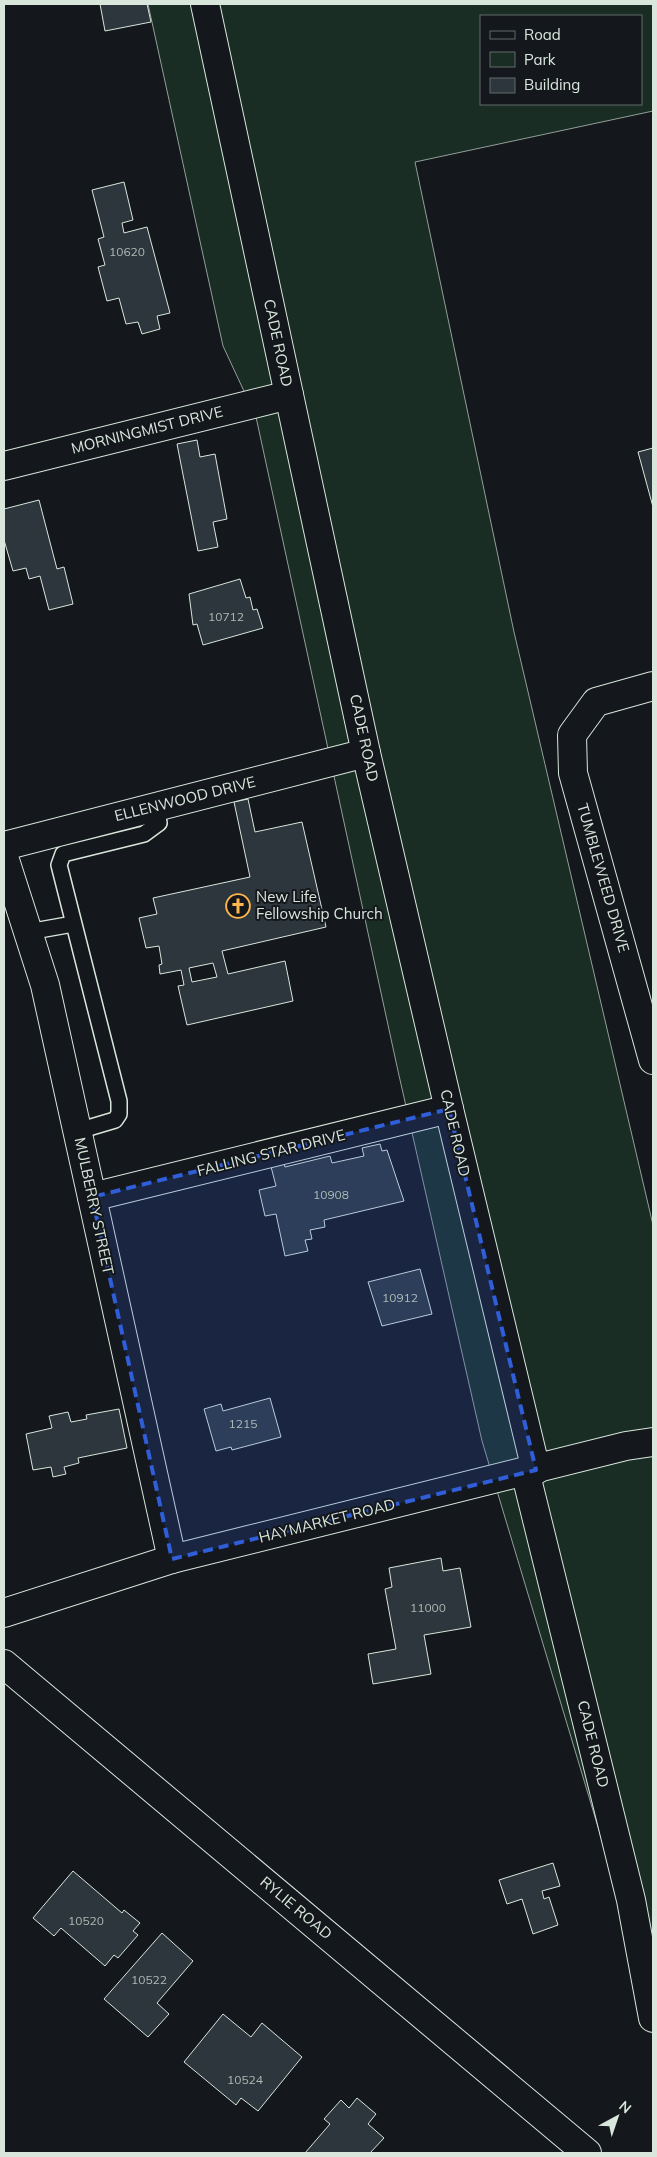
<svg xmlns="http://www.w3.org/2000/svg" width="657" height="2157" viewBox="0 0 657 2157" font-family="Mulish,sans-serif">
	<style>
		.green { fill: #1a2d24; stroke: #939e99; fill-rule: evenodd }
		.building { fill: #2c363c; stroke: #d8e6dc; fill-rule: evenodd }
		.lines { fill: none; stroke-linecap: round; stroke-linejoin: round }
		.service-casing { stroke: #d8e6dc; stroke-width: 18 }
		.minor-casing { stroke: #d8e6dc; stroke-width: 30 }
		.tertiary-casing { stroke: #d8e6dc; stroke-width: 30 }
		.service { stroke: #14181c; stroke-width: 15 }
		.minor { stroke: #14181c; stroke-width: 28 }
		.tertiary { stroke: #14181c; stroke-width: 28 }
		.marked { fill: #305dd8; fill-opacity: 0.2; stroke: #305dd8; stroke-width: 4; stroke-dasharray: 10 6; stroke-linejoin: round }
		.labels { text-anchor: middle; stroke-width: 4; stroke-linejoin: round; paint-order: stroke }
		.number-label { font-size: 12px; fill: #adbab4 }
		.street-label { font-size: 15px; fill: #d8e6dc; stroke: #14181c }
		.poi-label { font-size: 15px; fill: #d8e6dc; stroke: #14181c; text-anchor: start }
	</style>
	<rect width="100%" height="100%" fill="#14181c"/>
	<path class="green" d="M 148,4 L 653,4 L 653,111 L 415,162 L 514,632 L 653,1225 L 653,2010 L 482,1441 L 398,1071 L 256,417 L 223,346 ZM 481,16 L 641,16 L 641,104 L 481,104 Z"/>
	<g class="building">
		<polygon points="100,4 147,4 151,22 105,31"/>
		<polygon points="124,182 133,220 122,223 124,233 147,227 170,313 157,316 160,329 142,334 138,322 126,324 119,298 107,301 98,267 105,265 98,239 104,237 92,190"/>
		<polygon points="197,440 200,457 215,454 227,519 213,522 218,547 198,551 177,444"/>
		<polygon points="653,448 653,507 638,452"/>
		<polygon points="39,500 57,569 64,567 73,604 49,610 40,576 29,579 26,568 13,571 4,540 4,509"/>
		<polygon points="240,579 246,598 250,597 253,610 257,609 263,628 203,645 197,624 193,625 189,594"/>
		<path d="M 248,799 L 255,832 L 302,822 L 326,927 L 222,951 L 228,974 L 285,961 L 293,1001 L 187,1025 L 178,986 L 184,985 L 181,970 L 160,974 L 159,965 L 162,964 L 159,946 L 146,948 L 139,918 L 157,914 L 153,898 L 250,877 L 234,802 ZM 213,963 L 217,977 L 192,982 L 189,968 Z"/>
		<polygon points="380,1144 382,1151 387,1150 404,1201 324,1220 325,1227 310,1230 312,1239 305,1240 308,1251 285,1256 276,1214 265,1216 259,1190 276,1186 269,1159 282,1156 285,1167 330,1156 332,1163 364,1156 362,1148"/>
		<polygon points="420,1269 432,1314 382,1326 368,1282"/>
		<polygon points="270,1398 281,1437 232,1450 231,1447 216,1451 204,1409 221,1404 223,1411"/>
		<polygon points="119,1409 127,1448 78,1458 79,1463 64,1467 66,1474 53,1477 51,1467 33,1470 26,1434 52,1428 49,1416 68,1412 71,1422 87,1419 86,1415"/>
		<polygon points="441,1558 443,1571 460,1568 471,1627 424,1635 431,1674 373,1684 368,1654 396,1649 385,1589 392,1587 389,1568"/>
		<polygon points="553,1863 560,1886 542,1891 544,1899 549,1897 558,1925 533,1934 522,1899 507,1904 499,1880"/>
		<polygon points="73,1871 122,1913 124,1910 140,1923 133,1931 138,1935 118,1958 114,1955 105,1966 61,1928 54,1936 33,1918"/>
		<polygon points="162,1933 193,1961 157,2003 169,2014 148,2037 104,1999"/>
		<polygon points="223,2014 251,2037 262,2023 302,2057 258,2111 241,2098 236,2105 184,2062"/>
		<polygon points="357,2098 376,2114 368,2124 384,2138 370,2153 305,2153 330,2124 324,2119 341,2100 349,2108"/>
	</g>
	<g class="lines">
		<g class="service-casing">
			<g id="service">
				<polyline points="28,932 73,924"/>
				<polyline points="78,1131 115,1120 119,1114 119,1101 59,865 63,854 144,834 159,823 156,807"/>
			</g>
		</g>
		<g class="minor-casing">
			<g id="minor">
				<polyline points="205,4 366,753 449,1109 536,1470"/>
				<polyline points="4,466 289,395"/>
				<polyline points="653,686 596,702 572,735 573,773 653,1060"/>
				<polyline points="4,846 366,753"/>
				<polyline points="4,857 45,985 172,1559"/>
				<polyline points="92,1197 449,1109"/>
				<polyline points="525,1471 631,1900 653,2018"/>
			</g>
		</g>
		<g class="tertiary-casing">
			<g id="tertiary">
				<polyline points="4,1613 172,1559 626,1446 653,1442"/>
				<polyline points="4,1664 587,2153"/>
			</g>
		</g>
		<use href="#service" class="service"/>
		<use href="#minor" class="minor"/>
		<use href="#tertiary" class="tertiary"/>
	</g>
	<path class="marked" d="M 449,1109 L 536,1470 L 172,1559 L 92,1197 Z"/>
	<defs>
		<g id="church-ring" transform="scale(1.25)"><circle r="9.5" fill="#14181c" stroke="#ffb74d" stroke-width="1.5"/><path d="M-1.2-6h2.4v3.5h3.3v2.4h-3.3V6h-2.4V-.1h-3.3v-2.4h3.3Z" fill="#ffb74d"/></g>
	</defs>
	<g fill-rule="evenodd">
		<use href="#church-ring" x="238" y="906"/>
	</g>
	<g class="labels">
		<g class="number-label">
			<text x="127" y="256">10620</text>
			<text x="226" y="621">10712</text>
			<text x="331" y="1199">10908</text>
			<text x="400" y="1302">10912</text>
			<text x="243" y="1428">1215</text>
			<text x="428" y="1612">11000</text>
			<text x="86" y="1925">10520</text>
			<text x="149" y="1984">10522</text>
			<text x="245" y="2084">10524</text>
		</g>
		<g class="street-label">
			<text transform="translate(278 343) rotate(78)" y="5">CADE ROAD</text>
			<text transform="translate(147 430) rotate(-14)" y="5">MORNINGMIST DRIVE</text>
			<text transform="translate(364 738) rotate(78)" y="5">CADE ROAD</text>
			<text transform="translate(185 799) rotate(-14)" y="5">ELLENWOOD DRIVE</text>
			<text transform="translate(603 878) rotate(74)" y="5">TUMBLEWEED DRIVE</text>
			<text transform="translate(455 1133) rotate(77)" y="5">CADE ROAD</text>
			<text transform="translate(271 1153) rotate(-14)" y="5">FALLING STAR DRIVE</text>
			<text transform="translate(94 1206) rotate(78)" y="5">MULBERRY STREET</text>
			<text transform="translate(327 1521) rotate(-14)" y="5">HAYMARKET ROAD</text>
			<text transform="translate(593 1744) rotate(76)" y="5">CADE ROAD</text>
			<text transform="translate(296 1908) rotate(40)" y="5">RYLIE ROAD</text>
		</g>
		<g class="poi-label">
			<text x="256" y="902">New Life<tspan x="256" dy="17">Fellowship Church</tspan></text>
		</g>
	</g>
	<rect width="657" height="2157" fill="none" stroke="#d8e6dc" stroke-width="10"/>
	<rect x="480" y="15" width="162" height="90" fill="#14181c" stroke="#626a69"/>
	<rect x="490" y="31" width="25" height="8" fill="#14181c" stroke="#626a69"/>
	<text x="524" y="40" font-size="15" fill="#d8e6dc">Road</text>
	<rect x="490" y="52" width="25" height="15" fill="#1a2d24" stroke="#626a69"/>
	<text x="524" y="65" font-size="15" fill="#d8e6dc">Park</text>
	<rect x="490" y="78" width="25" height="15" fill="#2c363c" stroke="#626a69"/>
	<text x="524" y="90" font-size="15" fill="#d8e6dc">Building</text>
	<g transform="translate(617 2117) rotate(40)" stroke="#14181c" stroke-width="4" paint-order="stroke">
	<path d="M0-4L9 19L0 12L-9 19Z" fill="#d8e6dc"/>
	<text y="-8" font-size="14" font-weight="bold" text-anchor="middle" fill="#d8e6dc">N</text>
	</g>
</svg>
